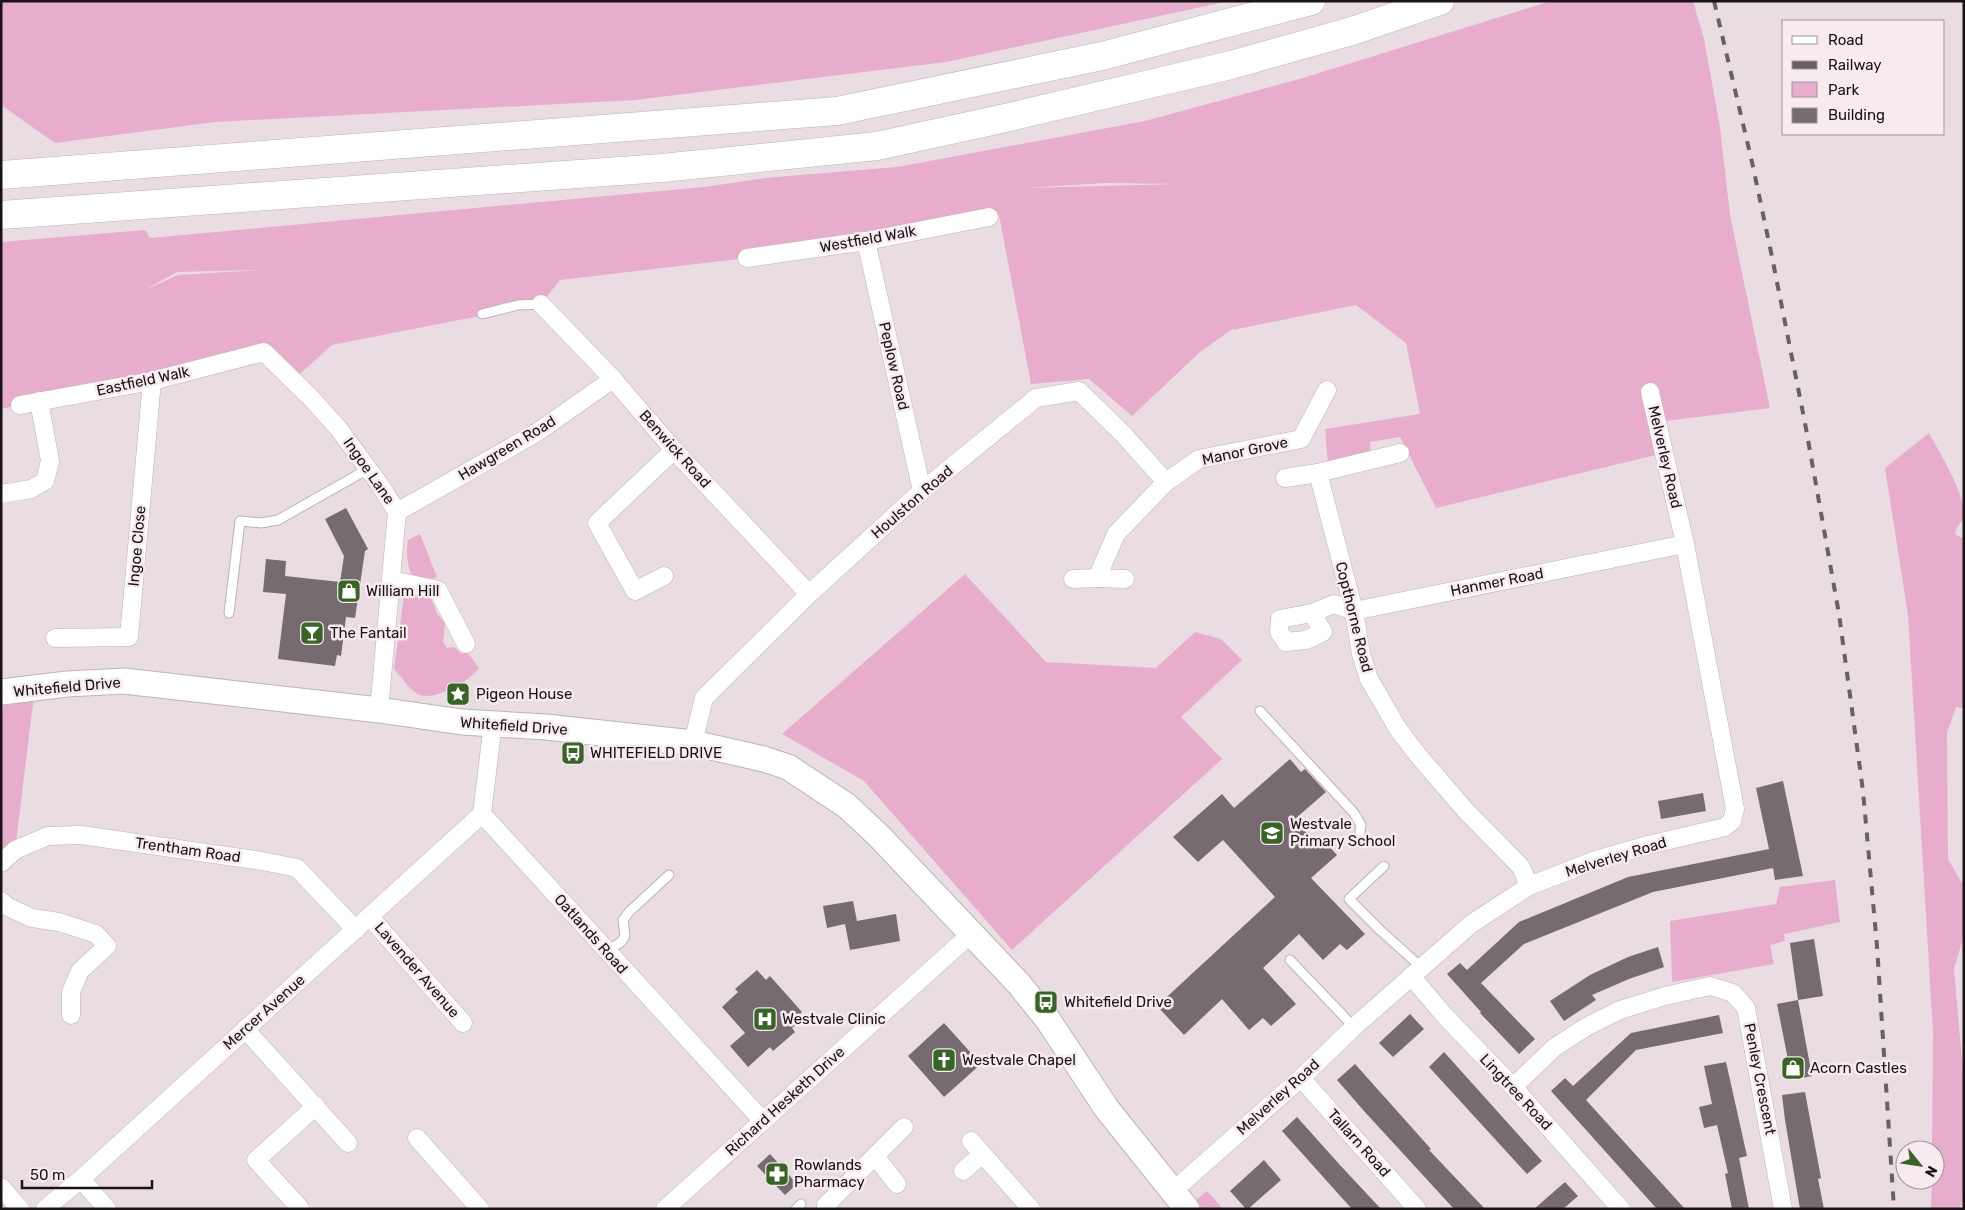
<svg xmlns="http://www.w3.org/2000/svg" width="1965" height="1210" viewBox="0 0 1965 1210" font-family="Rubik,sans-serif">
	<style>
		.green { fill: #e8adca; fill-rule: evenodd }
		.building { fill: #766b70 }
		.lines { fill: none; stroke-linecap: round; stroke-linejoin: round }
		.service-casing { stroke: #beb2b7; stroke-width: 11 }
		.minor-casing { stroke: #beb2b7; stroke-width: 19 }
		.secondary-casing { stroke: #beb2b7; stroke-width: 27 }
		.motorway-casing { stroke: #beb2b7; stroke-width: 29 }
		.service { stroke: #fff; stroke-width: 9 }
		.minor { stroke: #fff; stroke-width: 18 }
		.secondary { stroke: #fff; stroke-width: 25 }
		.motorway { stroke: #fff; stroke-width: 28 }
		.rail { stroke: #676064; stroke-width: 4; stroke-dasharray: 9 9; stroke-linecap: butt }
		.labels { text-anchor: middle; stroke-width: 5; stroke-linejoin: round; paint-order: stroke }
		.street-label { font-size: 15px; fill: #181416; stroke: #f7eaf0 }
		.poi-label { font-size: 15px; fill: #181416; stroke: #f7eaf0; text-anchor: start }
	</style>
	<rect width="100%" height="100%" fill="#e9dde3"/>
	<g class="green">
		<polygon points="1,1 1229,1 946,62 635,100 215,122 55,143 1,105"/>
		<path d="M 1551,1 L 1693,1 L 1704,39 L 1720,127 L 1730,215 L 1770,408 L 1657,422 L 1664,453 L 1436,508 L 1400,437 L 1370,442 L 1371,460 L 1328,464 L 1325,429 L 1420,414 L 1406,343 L 1356,305 L 1233,330 L 1234,328 L 1200,352 L 1132,416 L 1089,379 L 1031,384 L 999,215 L 747,258 L 560,280 L 541,304 L 332,345 L 293,380 L 264,352 L 1,409 L 1,242 L 145,230 L 150,238 L 704,187 L 765,178 L 897,167 L 1145,121 L 1303,78 ZM 1106,183 L 1178,184 L 1024,188 ZM 261,270 L 178,275 L 145,290 L 177,272 Z"/>
		<path d="M 1929,433 C 1940,453 1965,494 1964,516 C 1962,523 1956,526 1955,534 L 1964,539 L 1964,708 L 1956,707 L 1947,733 L 1948,859 L 1960,880 L 1964,884 L 1964,935 L 1954,969 L 1964,1084 L 1964,1191 L 1960,1209 L 1931,1209 L 1932,1180 L 1935,1180 L 1935,1150 L 1932,1150 L 1933,1032 L 1908,615 L 1885,468 Z"/>
		<path d="M 420,534 L 437,577 C 431,581 418,577 411,574 C 407,562 406,552 408,540 Z"/>
		<polygon points="965,574 1046,662 1156,668 1195,632 1221,639 1242,660 1181,717 1222,759 1012,950 864,781 782,734"/>
		<path d="M 412,590 L 431,598 L 437,614 L 445,623 L 443,642 L 447,648 L 454,647 L 462,654 L 467,652 L 479,668 C 470,681 431,704 416,693 C 407,687 401,676 394,669 L 404,596 Z"/>
		<polygon points="35,687 15,850 1,863 1,726 5,692"/>
		<polygon points="1835,880 1840,922 1784,934 1785,941 1770,945 1774,964 1672,982 1670,921 1776,904 1780,887"/>
		<polygon points="1207,1191 1223,1209 1202,1209 1196,1200"/>
	</g>
	<g class="building">
		<polygon points="346,508 368,549 365,551 355,618 346,617 341,656 337,655 335,666 278,659 286,594 263,592 266,559 286,561 285,576 340,582 344,556 325,519"/>
		<polygon points="1290,759 1301,772 1305,769 1326,792 1295,819 1319,846 1325,842 1337,855 1311,878 1365,934 1347,950 1340,944 1323,960 1299,934 1263,968 1296,1004 1271,1026 1263,1018 1249,1030 1222,999 1184,1035 1157,1006 1275,897 1223,840 1198,862 1173,837 1222,794 1234,808"/>
		<polygon points="1783,781 1803,876 1775,880 1773,868 1653,892 1524,944 1481,983 1535,1039 1519,1054 1480,1013 1481,1012 1447,974 1460,963 1467,970 1519,922 1628,877 1769,849 1756,788"/>
		<polygon points="1703,793 1706,811 1661,819 1658,801"/>
		<polygon points="853,901 857,921 896,914 900,941 850,950 845,924 827,928 823,906"/>
		<polygon points="1814,939 1823,996 1798,1000 1812,1076 1792,1080 1777,1004 1798,1000 1790,943"/>
		<polygon points="1658,947 1664,967 1629,979 1592,995 1596,1000 1564,1021 1550,1001 1590,975 1628,957"/>
		<polygon points="757,970 766,980 770,976 802,1012 797,1017 800,1021 792,1028 795,1032 773,1051 770,1047 748,1067 730,1046 745,1033 722,1007 738,992 735,989"/>
		<polygon points="1410,1014 1424,1029 1393,1057 1379,1043"/>
		<polygon points="1719,1015 1723,1033 1636,1050 1586,1100 1685,1209 1657,1209 1551,1091 1565,1078 1573,1086 1631,1033"/>
		<polygon points="944,1023 981,1064 944,1097 908,1056"/>
		<polygon points="1444,1052 1542,1161 1527,1174 1429,1067"/>
		<polygon points="1726,1062 1747,1156 1739,1158 1749,1209 1732,1209 1725,1174 1728,1173 1717,1125 1704,1128 1699,1107 1712,1104 1704,1066"/>
		<polygon points="1355,1064 1431,1149 1429,1150 1485,1209 1454,1209 1364,1111 1337,1080"/>
		<polygon points="1805,1092 1821,1178 1818,1179 1824,1209 1800,1209 1785,1120 1782,1095"/>
		<polygon points="1297,1117 1339,1164 1381,1209 1352,1209 1342,1198 1282,1131"/>
		<polygon points="770,1154 797,1184 785,1195 757,1166"/>
		<polygon points="1264,1160 1281,1180 1248,1209 1246,1209 1230,1191"/>
		<polygon points="1565,1182 1578,1196 1563,1209 1534,1209"/>
	</g>
	<g class="lines">
		<g class="service-casing">
			<g id="service">
				<polyline points="482,314 518,305 541,304"/>
				<polyline points="229,613 240,521 261,523 278,520 368,469"/>
				<polyline points="1260,711 1354,813 1361,825 1359,837"/>
				<polyline points="1384,866 1349,899 1380,930 1421,967"/>
				<polyline points="607,951 621,942 625,936 623,920 629,912 669,875"/>
				<polyline points="1290,960 1354,1027"/>
				<polyline points="796,1209 801,1204"/>
			</g>
		</g>
		<g class="minor-casing">
			<g id="minor">
				<polyline points="866,241 922,491"/>
				<polyline points="747,258 866,241 989,217"/>
				<polyline points="541,304 613,379 674,450 809,594"/>
				<polyline points="20,405 152,381 264,352 311,398 338,428 378,482 397,512 379,710"/>
				<polyline points="1400,453 1318,473 1354,611 1361,654 1369,679 1398,729 1417,754 1466,811 1521,867 1529,886"/>
				<polyline points="1285,478 1318,473"/>
				<polyline points="1,494 31,489 45,481 50,461 39,401"/>
				<polyline points="397,512 536,433 613,379"/>
				<polyline points="664,576 635,591 597,523 674,450"/>
				<polyline points="1073,579 1097,578"/>
				<polyline points="1125,579 1097,578 1116,534 1166,482 1199,459 1301,439 1327,390"/>
				<polyline points="392,580 438,590 466,644"/>
				<polyline points="1312,613 1323,632 1306,640 1286,642 1279,632 1280,619 1312,613 1334,604 1354,611 1685,544"/>
				<polyline points="55,638 129,637 152,381"/>
				<polyline points="493,723 482,814 762,1120"/>
				<polyline points="693,743 704,698 809,594 922,491 1036,398 1079,391 1123,434 1166,482"/>
				<polyline points="1,863 15,850 48,836 81,835 262,861 297,868 356,930"/>
				<polyline points="1,901 8,907 32,918 59,922 96,934 107,946 80,971 71,992 71,1015"/>
				<polyline points="370,917 463,1023"/>
				<polyline points="1411,976 1445,1016 1513,1087 1621,1209"/>
				<polyline points="245,1029 348,1143"/>
				<polyline points="1301,1078 1417,1209"/>
				<polyline points="1513,1087 1555,1047 1586,1027 1620,1010 1665,996 1710,986 1733,993 1746,1008 1783,1209"/>
				<polyline points="417,1138 480,1209"/>
				<polyline points="971,1141 1031,1209"/>
				<polyline points="875,1156 897,1184"/>
				<polyline points="963,1171 982,1154"/>
				<polyline points="81,1179 107,1209"/>
				<polyline points="1,1187 20,1209"/>
				<polyline points="1173,1191 1301,1078 1354,1027 1471,924 1529,886 1596,860 1648,845 1725,827 1732,821 1735,809 1685,544 1650,392"/>
				<polyline points="300,1208 256,1160 316,1106"/>
				<polyline points="45,1209 81,1179 482,814"/>
				<polyline points="665,1209 972,933"/>
				<polyline points="826,1209 826,1205 904,1127"/>
			</g>
		</g>
		<g class="secondary-casing">
			<polyline id="secondary" points="1,692 67,684 124,681 379,710 462,722 546,727 693,743 764,759 788,767 847,806 879,836 1019,984 1048,1020 1107,1109 1187,1209"/>
		</g>
		<g class="motorway-casing">
			<g id="motorway">
				<polyline points="1,175 837,111 1102,56 1311,1"/>
				<polyline points="1,215 662,168 877,146 1001,119 1231,65 1352,31 1440,1"/>
			</g>
		</g>
		<use href="#service" class="service"/>
		<use href="#minor" class="minor"/>
		<use href="#secondary" class="secondary"/>
		<use href="#motorway" class="motorway"/>
		<polyline class="rail" points="1714,1 1752,162 1771,252 1805,423 1839,614 1863,791 1877,946 1894,1209"/>
	</g>
	<defs>
		<g id="shop-square" transform="scale(1.25)"><rect x="-9" y="-9" width="18" height="18" rx="4" fill="#376525" stroke="#f7eaf0"/><path d="M-5-2.5h2.3a2.7 3.5 0 0 1 5.4 0H5L5.5 6h-11ZM-1.5-2.5h3a1.5 2.3 0 0 0-3 0Z" fill="#fff"/></g>
		<g id="bar-square" transform="scale(1.25)"><rect x="-9" y="-9" width="18" height="18" rx="4" fill="#376525" stroke="#f7eaf0"/><path d="M-6-5H6L.8 .8V4.5H3.5V6h-7V4.5H-.8V.8Z" fill="#fff"/></g>
		<g id="sight-square" transform="scale(1.25)"><rect x="-9" y="-9" width="18" height="18" rx="4" fill="#376525" stroke="#f7eaf0"/><path d="M0-6L1.8-2.2L6-1.7L2.9 1.2L3.7 5.4L0 3.3L-3.7 5.4L-2.9 1.2L-6-1.7L-1.8-2.2Z" fill="#fff"/></g>
		<g id="bus-square" transform="scale(1.25)"><rect x="-9" y="-9" width="18" height="18" rx="4" fill="#376525" stroke="#f7eaf0"/><path d="M-5-6H5V4H4V6H2V4H-2V6H-4V4H-5ZM-3.5-4V0h7V-4ZM-3.5 1.2v1.5H-2V1.2ZM2 1.2v1.5H3.5V1.2Z" fill="#fff"/></g>
		<g id="school-square" transform="scale(1.25)"><rect x="-9" y="-9" width="18" height="18" rx="4" fill="#376525" stroke="#f7eaf0"/><path d="M0-5L7-2L0 1L-7-2ZM-4 1L0 2.5L4 1V4Q0 6-4 4Z" fill="#fff"/></g>
		<g id="hospital-square" transform="scale(1.25)"><rect x="-9" y="-9" width="18" height="18" rx="4" fill="#376525" stroke="#f7eaf0"/><path d="M-5-5h3v3.5h4V-5h3V5h-3V1.5h-4V5h-3Z" fill="#fff"/></g>
		<g id="church-square" transform="scale(1.25)"><rect x="-9" y="-9" width="18" height="18" rx="4" fill="#376525" stroke="#f7eaf0"/><path d="M-1.2-6h2.4v3.5h3.3v2.4h-3.3V6h-2.4V-.1h-3.3v-2.4h3.3Z" fill="#fff"/></g>
		<g id="pharmacy-square" transform="scale(1.25)"><rect x="-9" y="-9" width="18" height="18" rx="4" fill="#376525" stroke="#f7eaf0"/><path d="M-2-6h4v4h4v4h-4v4h-4v-4h-4v-4h4Z" fill="#fff"/></g>
	</defs>
	<g fill-rule="evenodd">
		<use href="#shop-square" x="349" y="591"/>
		<use href="#bar-square" x="312" y="633"/>
		<use href="#sight-square" x="458" y="694"/>
		<use href="#bus-square" x="573" y="753"/>
		<use href="#school-square" x="1272" y="833"/>
		<use href="#bus-square" x="1046" y="1002"/>
		<use href="#hospital-square" x="765" y="1019"/>
		<use href="#church-square" x="944" y="1060"/>
		<use href="#shop-square" x="1793" y="1068"/>
		<use href="#pharmacy-square" x="777" y="1174"/>
	</g>
	<g class="labels">
		<g class="street-label">
			<text transform="translate(868 239) rotate(-10)" y="5">Westfield Walk</text>
			<text transform="translate(894 366) rotate(77)" y="5">Peplow Road</text>
			<text transform="translate(143 381) rotate(-12)" y="5">Eastfield Walk</text>
			<text transform="translate(507 448) rotate(-31)" y="5">Hawgreen Road</text>
			<text transform="translate(675 449) rotate(48)" y="5">Benwick Road</text>
			<text transform="translate(1245 451) rotate(-12)" y="5">Manor Grove</text>
			<text transform="translate(1665 457) rotate(77)" y="5">Melverley Road</text>
			<text transform="translate(369 471) rotate(55)" y="5">Ingoe Lane</text>
			<text transform="translate(912 502) rotate(-41)" y="5">Houlston Road</text>
			<text transform="translate(137 546) rotate(-85)" y="5">Ingoe Close</text>
			<text transform="translate(1497 582) rotate(-11)" y="5">Hanmer Road</text>
			<text transform="translate(1354 617) rotate(76)" y="5">Copthorne Road</text>
			<text transform="translate(67 687) rotate(-5)" y="5">Whitefield Drive</text>
			<text transform="translate(514 726) rotate(4)" y="5">Whitefield Drive</text>
			<text transform="translate(188 850) rotate(8)" y="5">Trentham Road</text>
			<text transform="translate(1616 857) rotate(-17)" y="5">Melverley Road</text>
			<text transform="translate(591 934) rotate(48)" y="5">Oatlands Road</text>
			<text transform="translate(417 970) rotate(49)" y="5">Lavender Avenue</text>
			<text transform="translate(264 1012) rotate(-42)" y="5">Mercer Avenue</text>
			<text transform="translate(1760 1079) rotate(79)" y="5">Penley Crescent</text>
			<text transform="translate(1516 1092) rotate(47)" y="5">Lingtree Road</text>
			<text transform="translate(1278 1097) rotate(-42)" y="5">Melverley Road</text>
			<text transform="translate(785 1101) rotate(-42)" y="5">Richard Hesketh Drive</text>
			<text transform="translate(1359 1143) rotate(48)" y="5">Tallarn Road</text>
		</g>
		<g class="poi-label">
			<text x="366" y="596">William Hill</text>
			<text x="330" y="638">The Fantail</text>
			<text x="476" y="699">Pigeon House</text>
			<text x="590" y="758">WHITEFIELD DRIVE</text>
			<text x="1290" y="829">Westvale<tspan x="1290" dy="17">Primary School</tspan></text>
			<text x="1064" y="1007">Whitefield Drive</text>
			<text x="782" y="1024">Westvale Clinic</text>
			<text x="962" y="1065">Westvale Chapel</text>
			<text x="1810" y="1073">Acorn Castles</text>
			<text x="794" y="1170">Rowlands<tspan x="794" dy="17">Pharmacy</tspan></text>
		</g>
	</g>
	<rect width="1965" height="1210" fill="none" stroke="#181416" stroke-width="5"/>
	<rect x="1782" y="20" width="162" height="115" fill="#f7eaf0" stroke="#9e9499"/>
	<rect x="1792" y="36" width="25" height="8" fill="#ffffff" stroke="#9e9499"/>
	<text x="1828" y="45" font-size="15" fill="#181416">Road</text>
	<rect x="1792" y="61" width="25" height="8" fill="#676064" stroke="#9e9499"/>
	<text x="1828" y="70" font-size="15" fill="#181416">Railway</text>
	<rect x="1792" y="82" width="25" height="15" fill="#e8adca" stroke="#9e9499"/>
	<text x="1828" y="95" font-size="15" fill="#181416">Park</text>
	<rect x="1792" y="108" width="25" height="15" fill="#766b70" stroke="#9e9499"/>
	<text x="1828" y="120" font-size="15" fill="#181416">Building</text>
	<g transform="translate(1920 1165) rotate(120)"><circle r="24" fill="#f7eaf0" stroke="#9e9499"/>
	<path d="M0-4L9 19L0 12L-9 19Z" fill="#376525"/>
	<text y="-8" font-size="14" font-weight="bold" text-anchor="middle" fill="#181416">N</text>
	</g>
	<path d="M22 1180v8h130v-8" fill="none" stroke="#181416" stroke-width="2.5"/>
	<text x="30" y="1180" font-size="15" fill="#181416" stroke="#f7eaf0" stroke-width="4" paint-order="stroke">50 m</text>
</svg>
